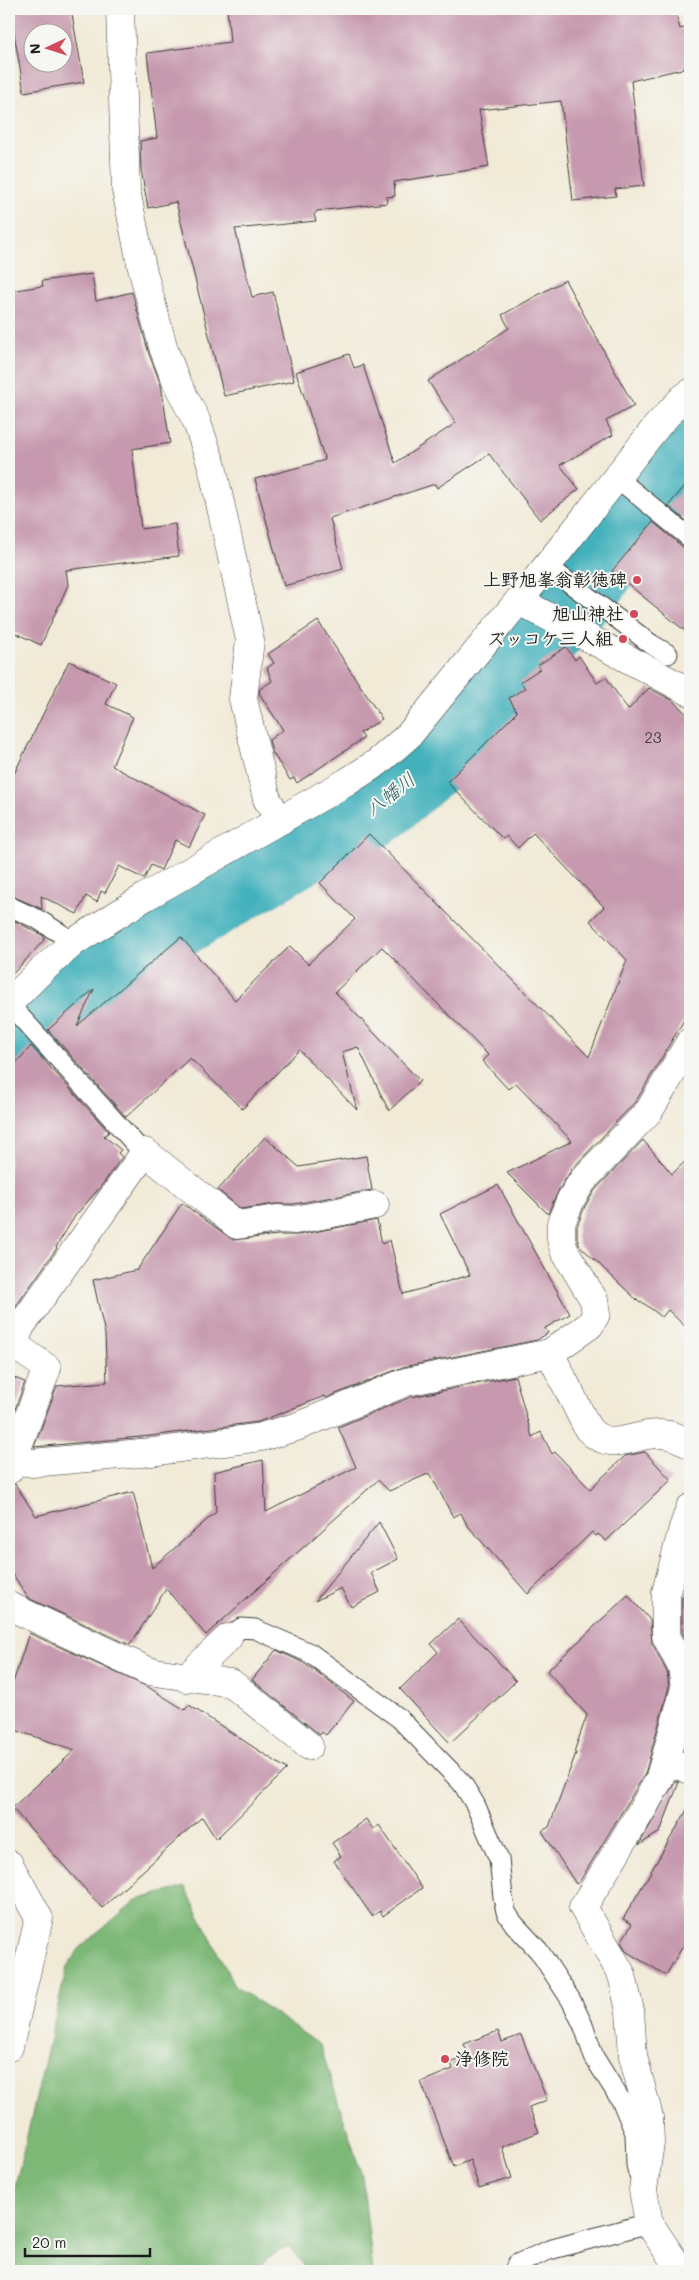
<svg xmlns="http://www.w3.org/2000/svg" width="699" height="2280" viewBox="0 0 699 2280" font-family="Mali,'Klee One',sans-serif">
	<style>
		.forest { fill: #7eb877; stroke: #4d6a4a }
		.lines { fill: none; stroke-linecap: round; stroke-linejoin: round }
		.river { stroke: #42b1bc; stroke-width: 75 }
		.building { fill: #c699ae; fill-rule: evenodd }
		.service-casing { stroke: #3c3b38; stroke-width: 21 }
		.minor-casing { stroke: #3c3b38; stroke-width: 29 }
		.service { stroke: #fff; stroke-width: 19 }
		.minor { stroke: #fff; stroke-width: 28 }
		.poi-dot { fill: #d1495b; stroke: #f6f6f2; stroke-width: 2 }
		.labels { text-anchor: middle; stroke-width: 4; stroke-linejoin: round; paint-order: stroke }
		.number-label { font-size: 15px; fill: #463b40 }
		.poi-label { font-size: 18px; font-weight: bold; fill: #1c1c1c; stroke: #f6f6f2; text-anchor: end }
		.water-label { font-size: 19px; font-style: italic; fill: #2d5f64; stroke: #f6f6f2 }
	</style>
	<rect width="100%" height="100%" fill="#f6f6f2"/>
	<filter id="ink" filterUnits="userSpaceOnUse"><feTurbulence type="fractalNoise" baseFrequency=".02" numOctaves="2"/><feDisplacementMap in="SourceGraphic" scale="10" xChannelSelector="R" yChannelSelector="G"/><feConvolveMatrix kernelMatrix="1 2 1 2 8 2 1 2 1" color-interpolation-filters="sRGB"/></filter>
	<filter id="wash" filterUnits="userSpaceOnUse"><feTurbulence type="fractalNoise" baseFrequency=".0096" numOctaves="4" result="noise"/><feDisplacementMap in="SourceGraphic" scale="20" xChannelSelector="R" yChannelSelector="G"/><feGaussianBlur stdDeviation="1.12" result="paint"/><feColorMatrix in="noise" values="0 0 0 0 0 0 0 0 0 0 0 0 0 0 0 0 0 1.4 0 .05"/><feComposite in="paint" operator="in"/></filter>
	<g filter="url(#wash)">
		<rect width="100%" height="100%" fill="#f1ead7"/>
		<polygon class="forest" points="185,1887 234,1985 320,2045 362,2176 373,2271 307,2271 290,2246 267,2258 260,2271 9,2271 9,2212 67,1967 79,1949 136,1900"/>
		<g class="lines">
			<polyline class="river" points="9,1054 29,1031 74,988 122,953 297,850 377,808 448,745 588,583 662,477 690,443"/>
		</g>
		<g id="blocks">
			<g class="building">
				<path d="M 10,9 L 71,9 L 84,82 L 24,92 ZM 32,32 L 62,32 L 62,62 L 32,62 Z"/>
				<polygon points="227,9 675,9 680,29 690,26 690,67 631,81 644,186 615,189 616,196 573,201 561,101 479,110 489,167 394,182 395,196 386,197 387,203 317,211 314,215 316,221 235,229 252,297 273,292 294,381 224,396 176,202 148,208 141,169 140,141 157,138 147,53 230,42"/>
				<polygon points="92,274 96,301 132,292 149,354 161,385 170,443 132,449 141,529 175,524 179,556 66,570 68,585 41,645 9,630 9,291 43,286 42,281"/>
				<polygon points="565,280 634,406 606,421 613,435 560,465 579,489 540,520 489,454 437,488 435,484 330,518 343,569 284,586 255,479 325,460 296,372 349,354 354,368 363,365 395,463 456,423 428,381 509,328 502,315"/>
				<polygon points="690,480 690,524 668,506"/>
				<polygon points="653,522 683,547 690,549 690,635 612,571"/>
				<polygon points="318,621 382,719 360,733 364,738 297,783 294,778 290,780 272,752 269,740 283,730 259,693 260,689 272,681 267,668 274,663 268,654"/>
				<polygon points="566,647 575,660 579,656 597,683 606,677 628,710 649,688 672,700 690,717 690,1010 636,1101 572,1169 558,1191 548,1214 507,1173 572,1141 516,1083 508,1089 482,1061 488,1055 382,947 335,992 420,1081 389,1111 358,1047 342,1052 357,1110 299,1050 242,1109 190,1058 126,1117 48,1030 94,989 77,1026 181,937 235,1000 290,946 308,964 355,919 320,883 369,834 589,1057 627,960 590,921 604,907 533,833 518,848 507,836 503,839 447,782 517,712 509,698 525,688 520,682 540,669 538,665"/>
				<polygon points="69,661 116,683 106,704 133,717 112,766 205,815 189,847 175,840 161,870 151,865 144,879 119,866 105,893 101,891 97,902 86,896 77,914 41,896 42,909 9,895 9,784"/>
				<polygon points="9,918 44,936 44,940 9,978"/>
				<polygon points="31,1046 109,1132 104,1136 121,1150 118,1153 122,1157 103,1184 75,1216 56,1247 57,1248 9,1316 9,1071"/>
				<polygon points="265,1137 299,1167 366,1156 372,1190 294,1204 275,1204 241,1209 218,1190"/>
				<polygon points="643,1140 672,1174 690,1157 690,1331 668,1310 662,1317 642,1302 640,1303 579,1245 577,1237 577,1226 585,1206 595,1190"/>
				<polygon points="498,1185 570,1314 545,1328 548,1333 537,1340 403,1367 326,1398 325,1396 258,1422 150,1436 34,1447 57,1386 107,1382 105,1334 93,1280 137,1270 182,1203 233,1240 278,1235 298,1235 377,1220 382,1244 390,1240 403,1294 470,1275 440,1214"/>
				<polygon points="9,1376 25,1382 9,1426"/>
				<polygon points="515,1376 532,1437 541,1432 552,1454 555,1452 590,1489 625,1456 645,1452 671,1480 606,1541 598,1534 596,1536 592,1532 528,1594 467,1525 461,1513 453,1517 430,1473 389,1491 378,1480 206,1635 166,1589 130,1645 28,1598 9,1568 9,1485 15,1484 36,1516 133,1492 152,1568 216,1512 214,1472 263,1460 266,1512 356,1467 338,1427 411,1397"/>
				<polygon points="379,1522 398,1559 371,1573 380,1592 351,1607 341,1588 315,1601"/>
				<polygon points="690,1583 690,1649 682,1632 682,1598"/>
				<polygon points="628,1595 650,1620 652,1643 667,1672 669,1687 645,1774 580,1881 576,1884 542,1831 549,1827 576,1753 574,1752 587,1715 547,1671"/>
				<polygon points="458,1619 516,1681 450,1743 400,1689 438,1652 431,1644"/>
				<polygon points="29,1633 148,1687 185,1710 189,1705 287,1769 216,1839 202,1817 102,1908 12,1808 75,1750 9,1728 9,1695"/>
				<polygon points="276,1650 304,1663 354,1701 326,1735 322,1732 320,1735 252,1680"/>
				<polygon points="690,1727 690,1753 684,1751"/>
				<polygon points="675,1781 679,1782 660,1832 639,1845"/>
				<polygon points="690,1805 690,1934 666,1975 627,1952 621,1942 632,1924 623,1919"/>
				<polygon points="366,1819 373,1829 379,1825 422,1888 383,1916 380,1911 372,1916 334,1861 341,1856 332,1843"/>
				<polygon points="498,2031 502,2042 521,2035 547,2100 529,2107 539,2132 502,2147 512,2178 479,2188 470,2160 454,2167 421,2082 453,2069 451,2063 469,2055 464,2044"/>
			</g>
		</g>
	</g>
	<g filter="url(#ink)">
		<use href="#blocks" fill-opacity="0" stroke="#3c3b38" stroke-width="1"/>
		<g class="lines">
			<g class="service-casing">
				<g id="service">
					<polyline points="617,478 690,538"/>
					<polyline points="547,566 651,644 668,654"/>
					<polyline points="9,906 39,920 74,942"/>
					<polyline points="9,1004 137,1146 145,1152"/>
					<polyline points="228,1638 241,1628 255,1629 310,1653 399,1718 462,1783 475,1804 499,1859 503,1897 506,1912 514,1924 539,1951 571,2000 584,2027 594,2057 622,2102 635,2133 636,2165 638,2173"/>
					<polyline points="514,2271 517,2264 549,2250 649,2223"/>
				</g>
			</g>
			<g class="minor-casing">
				<g id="minor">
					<polyline points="120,9 126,190 142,268 164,350 176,381 196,420 212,466 250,640 243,699 267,799 280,821"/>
					<polyline points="519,601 690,692"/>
					<polyline points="9,1003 40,972 74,942 145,897 347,782 378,762 409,735 547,566 657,426 682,399 690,393"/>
					<polyline points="9,1348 23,1351 47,1368 9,1470"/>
					<polyline points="11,1348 21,1326 145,1152 237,1225 277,1219 295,1220 375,1205"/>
					<path d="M 550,1353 L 588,1429 C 615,1457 638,1428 669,1435 C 677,1436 684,1441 690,1445"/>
					<polyline points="13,1460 32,1463 152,1452 261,1437 296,1427 406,1382 550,1353 590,1325 596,1314 594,1300 564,1250 561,1239 561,1223 571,1199 583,1180 649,1111 690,1042"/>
					<polyline points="9,1606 148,1671 231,1683 309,1746"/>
					<polyline points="186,1678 228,1638"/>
					<polyline points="665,1760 690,1770"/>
					<polyline points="9,1864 39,1918 9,2047"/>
					<polyline points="681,2271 649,2223 643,2190 650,2143 649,2117 633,2056 630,2011 622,1975 583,1907 645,1805 659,1780 665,1760 685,1688 682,1667 666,1636 666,1592 683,1528 690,1508"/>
				</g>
			</g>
			<use href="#service" class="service"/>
			<use href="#minor" class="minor"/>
		</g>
	</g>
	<g class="poi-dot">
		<circle cx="637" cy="580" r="5"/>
		<circle cx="634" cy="614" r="5"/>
		<circle cx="623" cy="639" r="5"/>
		<circle cx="445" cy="2059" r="5"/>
	</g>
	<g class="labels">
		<g class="number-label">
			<text x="653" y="743">23</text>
		</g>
		<g class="poi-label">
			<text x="627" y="586">上野旭峯翁彰徳碑</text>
			<text x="624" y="620">旭山神社</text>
			<text x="613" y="645">ズッコケ三人組</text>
			<text x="455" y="2065" text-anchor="start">浄修院</text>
		</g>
		<g class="water-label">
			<text transform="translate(390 794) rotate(-38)" y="7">八幡川</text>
		</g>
	</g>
	<rect width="699" height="2280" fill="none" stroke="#f6f6f2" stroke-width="30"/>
	<g transform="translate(48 48) rotate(266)"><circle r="24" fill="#f6f6f2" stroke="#9f9f9c"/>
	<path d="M0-4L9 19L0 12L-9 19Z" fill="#d1495b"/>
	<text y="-8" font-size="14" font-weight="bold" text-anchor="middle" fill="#1c1c1c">N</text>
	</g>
	<path d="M25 2248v8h125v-8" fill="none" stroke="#1c1c1c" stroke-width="2.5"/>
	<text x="32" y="2248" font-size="15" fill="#1c1c1c" stroke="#f6f6f2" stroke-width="4" paint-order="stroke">20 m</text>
</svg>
